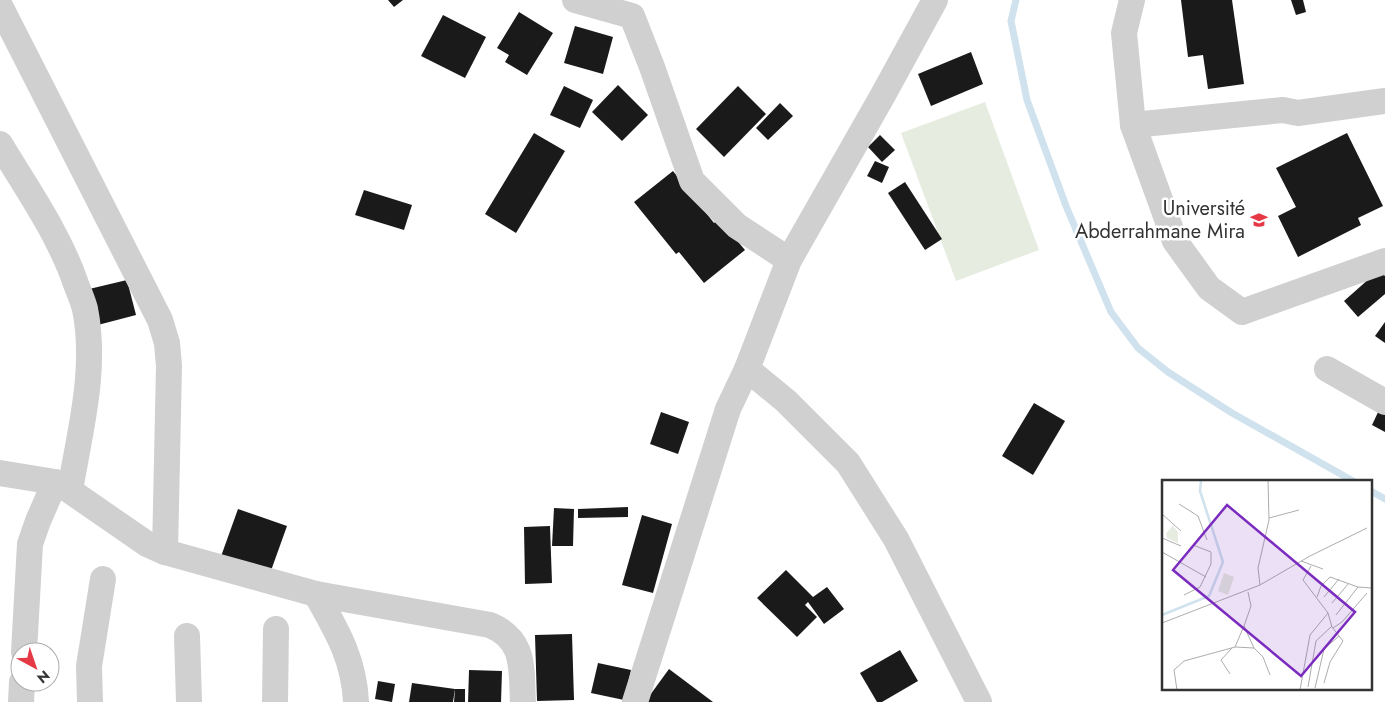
<svg xmlns="http://www.w3.org/2000/svg" width="1385" height="702" viewBox="0 0 1385 702" font-family="Jost,sans-serif">
	<style>
		.green { fill: #e6ecdf }
		.lines { fill: none; stroke-linecap: round; stroke-linejoin: round }
		.stream { stroke: #cfe2ee; stroke-width: 7 }
		.building { fill: #1a1a1a }
		.minor { stroke: #d0d0d0; stroke-width: 26 }
		.labels { text-anchor: middle; stroke-width: 5; stroke-linejoin: round; paint-order: stroke }
		.poi-label { font-size: 20px; fill: #333; stroke: #fff; text-anchor: end }
		.inset-river { fill: none; stroke: #cfe2ee; stroke-width: 2.5 }
		.inset-road { fill: none; stroke: #adadad; stroke-width: 1 }
		.view { fill: #7b2cbf; fill-opacity: 0.15; stroke: #7b2cbf; stroke-width: 2.5 }
		.inset-edge { fill: none; stroke: #333; stroke-width: 2.5 }
	</style>
	<rect width="100%" height="100%" fill="#fff"/>
	<polygon class="green" points="985,102 1039,250 956,281 901,133"/>
	<g class="lines">
		<g class="stream">
			<polyline points="1016,0 1011,21 1027,100 1066,206 1111,312 1138,348 1168,372 1232,413 1353,481"/>
			<polyline points="1371,491 1385,499"/>
		</g>
	</g>
	<g class="building">
		<polygon points="388,0 403,0 394,7"/>
		<polygon points="1181,0 1232,0 1244,84 1208,89 1203,55 1188,57"/>
		<polygon points="1291,0 1303,0 1306,12 1296,15"/>
		<polygon points="519,12 553,33 527,75 505,62 509,55 497,48"/>
		<polygon points="443,15 486,37 465,78 421,56"/>
		<polygon points="575,26 613,37 603,74 564,63"/>
		<polygon points="971,52 983,84 931,106 918,74"/>
		<polygon points="618,85 648,115 622,141 592,112"/>
		<polygon points="564,86 593,100 580,128 550,115"/>
		<polygon points="738,86 766,114 724,157 696,129"/>
		<polygon points="780,103 793,116 768,140 756,128"/>
		<polygon points="534,133 565,151 516,233 485,214"/>
		<polygon points="1347,133 1383,206 1358,218 1361,225 1298,257 1278,216 1296,207 1276,168"/>
		<polygon points="880,135 895,150 882,162 868,147"/>
		<polygon points="875,161 889,167 882,183 867,176"/>
		<polygon points="673,171 714,223 719,219 745,250 704,283 679,252 676,254 634,202"/>
		<polygon points="905,182 942,239 925,250 888,193"/>
		<polygon points="364,190 412,205 404,230 355,215"/>
		<polygon points="1379,270 1385,276 1385,294 1358,317 1344,301"/>
		<polygon points="127,280 136,315 94,326 85,290"/>
		<polygon points="1385,322 1385,343 1375,336"/>
		<polygon points="1034,403 1065,421 1033,475 1002,456"/>
		<polygon points="1380,408 1385,411 1385,432 1372,425"/>
		<polygon points="661,412 689,422 678,454 650,444"/>
		<polygon points="628,507 628,517 578,518 578,509"/>
		<polygon points="554,508 574,509 573,546 552,546"/>
		<polygon points="238,509 287,526 268,579 219,562"/>
		<polygon points="642,515 672,524 653,593 622,585"/>
		<polygon points="550,526 552,583 525,584 524,527"/>
		<polygon points="786,570 813,597 827,587 844,609 824,624 808,602 805,605 817,617 797,637 757,598"/>
		<polygon points="572,634 574,700 537,701 535,635"/>
		<polygon points="900,650 918,681 882,702 877,702 860,673"/>
		<polygon points="598,663 631,670 624,700 591,693"/>
		<polygon points="669,669 713,702 645,702"/>
		<polygon points="469,670 502,671 501,702 468,702"/>
		<polygon points="378,681 395,684 392,702 375,699"/>
		<polygon points="412,683 455,689 453,702 409,702"/>
		<polygon points="455,689 465,689 465,702 454,702"/>
	</g>
	<g class="lines">
		<g class="minor">
			<polyline points="575,0 632,16 652,67 692,181 737,226 789,260"/>
			<polyline points="935,0 883,95 789,260 747,369 786,401 848,463 896,539 979,702"/>
			<polyline points="1132,0 1124,33 1133,125 1175,241 1209,288 1242,312 1385,261"/>
			<polyline points="0,6 160,320 167,343 169,366 165,552"/>
			<polyline points="1133,125 1283,110 1298,113 1385,101"/>
			<path d="M 0,144 C 27,189 59,234 76,284 C 79,292 83,301 85,309 C 97,369 80,431 70,490"/>
			<polyline points="1327,369 1385,402"/>
			<path d="M 0,473 L 55,482 L 63,486 L 147,544 L 165,552 L 316,594 L 490,625 C 526,640 521,669 523,702"/>
			<path d="M 316,594 C 337,631 354,659 356,702"/>
			<polyline points="187,636 189,702"/>
			<polyline points="24,652 30,544 38,521 55,482"/>
			<polyline points="21,702 22,682"/>
			<polyline points="90,702 89,666 103,579"/>
			<polyline points="275,702 276,629"/>
			<polyline points="635,702 728,409 747,369"/>
		</g>
	</g>
	<defs>
		<g id="university-bare" transform="scale(1.35)"><path d="M0-5L7-2L0 1L-7-2ZM-4 1L0 2.5L4 1V4Q0 6-4 4Z" fill="#e63946" stroke="#fff" stroke-width="2.5" paint-order="stroke"/></g>
	</defs>
	<g fill-rule="evenodd">
		<use href="#university-bare" x="1259" y="220"/>
	</g>
	<g class="labels">
		<g class="poi-label">
			<text x="1245" y="215">Université<tspan x="1245" dy="23">Abderrahmane Mira</tspan></text>
		</g>
	</g>
	<g transform="translate(1162 480)">
		<rect width="210" height="210" fill="#fff"/>
		<path d="M 11,46 L 16,52 L 16,63 L 5,58 L 4,53 ZM 62,93 L 72,97 L 66,115 L 56,111 Z" fill="#e6ecdf"/>
		<path class="inset-river" d="M 0,135 L 47,116 L 61,82 L 38,11 L 39,0"/>
		<path class="inset-road" d="M 17,24 L 36,36 L 45,60M 0,34 L 19,51M 107,38 L 137,30M 0,58 L 19,66M 0,72 L 44,97M 139,81 L 161,89M 149,86 L 141,100 L 166,133 L 170,147 L 181,161 L 168,182 L 162,203M 98,105 L 148,76 L 205,48M 22,115 L 38,107 L 49,84 L 49,72 L 31,65M 155,117 L 159,106 L 168,97 L 196,107 L 210,108M 162,117 L 177,99M 170,123 L 187,103M 174,135 L 196,107M 0,143 L 98,105 L 96,88 L 107,40 L 106,0M 171,148 L 180,142 L 205,113M 73,167 L 82,146M 92,168 L 101,177 L 108,195M 68,194 L 59,180 L 70,168M 146,207 L 154,161 L 170,146M 153,208 L 162,169 L 177,156M 15,210 L 12,190 L 22,181 L 73,167 L 92,168 L 82,146 L 89,126 L 86,112M 138,210 L 148,155 L 166,133"/>
		<path class="view" d="M 65,25 L 193,132 L 139,196 L 11,90 Z"/>
		<rect width="210" height="210" class="inset-edge"/>
	</g>
	<g transform="translate(35 667) rotate(140)"><circle r="24" fill="#ffffff" stroke="#adadad"/>
	<path d="M0-4L9 19L0 12L-9 19Z" fill="#e63946"/>
	<text y="-8" font-size="14" font-weight="bold" text-anchor="middle" fill="#333333">N</text>
	</g>
</svg>
